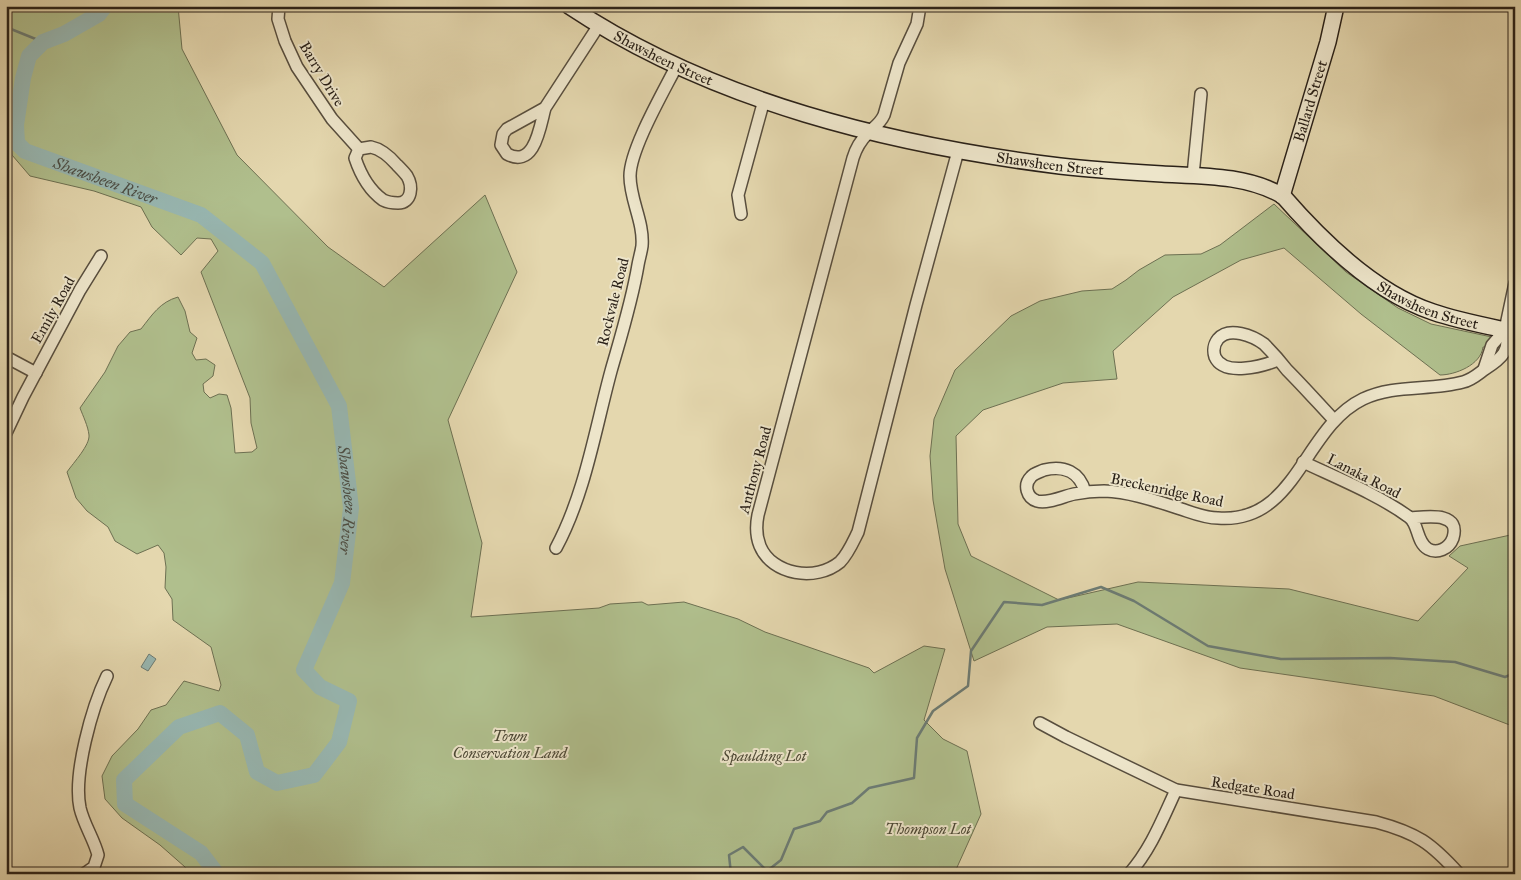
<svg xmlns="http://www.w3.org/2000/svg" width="1521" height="880" viewBox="0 0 1521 880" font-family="'IM FELL Great Primer',serif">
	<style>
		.green { fill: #b0bf8d; stroke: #6d7052 }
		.water { fill: #98b8b3; stroke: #6c7c75 }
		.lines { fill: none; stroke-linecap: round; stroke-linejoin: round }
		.stream { stroke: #6c7c75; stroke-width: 2.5 }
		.river { stroke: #98b8b3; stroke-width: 16 }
		.street-casing { stroke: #584e3e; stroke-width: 14 }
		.secondary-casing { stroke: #2a2118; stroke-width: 18 }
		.street { stroke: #ede5ca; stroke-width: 11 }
		.secondary { stroke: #ede5ca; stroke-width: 15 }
		.labels { text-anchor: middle; stroke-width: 4; stroke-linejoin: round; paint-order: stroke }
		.street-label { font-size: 15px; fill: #2a2118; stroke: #ede5ca }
		.park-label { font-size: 15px; font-style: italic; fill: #4c4835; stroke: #ede5ca }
		.water-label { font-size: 16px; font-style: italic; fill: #4b4e46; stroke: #ede5ca }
	</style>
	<rect width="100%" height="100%" fill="#e4d7ae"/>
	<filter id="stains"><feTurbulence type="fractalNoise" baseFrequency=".004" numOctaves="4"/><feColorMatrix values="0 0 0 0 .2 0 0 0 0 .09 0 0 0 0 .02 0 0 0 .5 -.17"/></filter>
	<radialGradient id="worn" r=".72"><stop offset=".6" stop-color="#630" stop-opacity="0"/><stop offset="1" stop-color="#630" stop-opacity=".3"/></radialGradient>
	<g class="green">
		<path d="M 6,6 L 88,6 L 92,20 L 101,15 L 109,6 L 178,6 L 182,49 L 237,155 L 328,247 L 384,287 L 485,195 L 517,272 L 448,420 L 482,543 L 471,617 L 599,608 L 610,604 L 642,602 L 648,605 L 684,602 L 738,619 L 765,632 L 869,668 L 874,673 L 924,646 L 945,649 L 924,720 L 943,739 L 967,751 L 981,814 L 954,874 L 189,874 L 185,867 L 160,845 L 122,818 L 105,799 L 102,776 L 112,756 L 138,729 L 151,710 L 166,705 L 184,681 L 219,691 L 221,685 L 211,647 L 173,620 L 172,599 L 165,588 L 166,567 L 164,553 L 158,545 L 137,554 L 115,541 L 108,527 L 87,511 L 76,498 L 67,472 C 74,462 90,445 89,435 C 88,426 83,416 80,408 L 105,372 L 118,346 L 130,332 L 141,329 C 152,315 160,302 178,297 L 185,311 L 190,332 L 197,338 L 192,353 L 196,360 L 206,359 L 215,365 L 213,376 L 203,384 L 204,392 L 210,398 L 219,394 L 227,395 L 231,408 L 235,453 L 252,452 L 257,448 L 251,423 L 250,398 L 201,272 L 218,251 L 211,239 L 197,238 L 181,255 L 152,227 L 141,207 L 94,191 L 30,176 L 12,155 L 6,86 Z"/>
		<path d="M 1274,204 L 1346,272 L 1398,308 L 1431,324 L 1515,342 L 1515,348 L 1483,347 C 1481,365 1455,375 1440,375 L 1361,314 L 1284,248 L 1241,260 L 1173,297 L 1113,351 L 1117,379 L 1063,383 L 983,410 L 956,436 L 958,524 L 971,556 L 1059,600 L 1138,582 L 1289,589 L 1418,621 L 1468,568 L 1449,556 L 1460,546 L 1515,534 L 1515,727 L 1434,696 L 1240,668 L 1117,624 L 1047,627 L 974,661 L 945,569 L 933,500 L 930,456 L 934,419 L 955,370 L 1011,316 L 1040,301 L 1082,291 L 1112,289 L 1126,280 L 1139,270 L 1165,255 L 1201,254 L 1220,245 Z"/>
	</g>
	<polygon class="water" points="149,654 156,659 148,671 141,667"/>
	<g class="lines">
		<g class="stream">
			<polyline points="6,27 43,42"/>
			<polyline points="731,874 729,855 743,847 767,871 781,860 794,829 820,821 827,812 852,803 869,788 914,778 917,738 933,711 968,686 971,651 1004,602 1042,605 1101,587 1134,601 1208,646 1281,659 1390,658 1455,662 1505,677 1515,673"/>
		</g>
		<path class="river" id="s1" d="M 105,6 L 99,14 L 64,34 L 43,42 L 29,56 L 23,78 L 16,125 L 17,143 L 25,151 L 201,215 L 262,263 L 339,406 L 351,508 L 342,583 L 304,670 L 320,687 L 349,701 L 339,742 L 314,775 L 277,783 L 257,772 L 247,735 L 220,713 L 179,727 L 124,780 L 125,804 L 201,853 L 217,874"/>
		<g class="street-casing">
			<g id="street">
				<polyline points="279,6 278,19 285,41 297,67 332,119 359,149"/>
				<path d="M 920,6 L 917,24 L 899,63 L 884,115 C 880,124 874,127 868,133 C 860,141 856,148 853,158 L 758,515 C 756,525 756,536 760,546 C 772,575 816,582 840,562 C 848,554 853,542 858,532 L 916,305 L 958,151"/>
				<path d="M 545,108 C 540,126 535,169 507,154 L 501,145 L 503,134 L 507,129 L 545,108 L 599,25"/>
				<path d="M 371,147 C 381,149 390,157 397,165 C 400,168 404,172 407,176 C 413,186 412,203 398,203 C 393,203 387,202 383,200 C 369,190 360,173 355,158 L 359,149 Z"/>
				<polyline points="1193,175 1201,94"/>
				<polyline points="741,214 738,195 764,100"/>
				<polyline points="1505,330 1515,283"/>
				<polyline points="6,357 36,373"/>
				<path d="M 1278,360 C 1263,366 1224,377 1215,357 C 1213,351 1214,344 1218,339 C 1229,326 1253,336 1264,344 C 1272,352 1280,361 1287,370 C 1303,386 1318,403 1334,420"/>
				<polyline points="1484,369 1492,345 1505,330"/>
				<polyline points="6,433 23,397 80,290 101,256"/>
				<path d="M 1303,462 C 1337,478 1379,495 1409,517 C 1419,524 1416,542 1428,549 C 1437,554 1449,549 1453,538 C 1461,511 1426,517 1411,518"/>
				<path d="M 1085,492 C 1080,472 1064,465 1044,470 C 1040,472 1034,473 1031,477 C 1023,485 1027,498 1037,501 C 1048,504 1064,496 1074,494 C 1084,492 1094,491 1104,491 C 1131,492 1156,501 1181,509 C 1193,513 1205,518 1218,518 C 1297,524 1303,428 1363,399 C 1394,384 1430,391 1463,382 C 1472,380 1478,374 1485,369 C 1501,359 1512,350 1505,330"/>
				<path d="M 556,548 C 585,494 595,430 611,371 C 621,336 632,301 638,265 C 639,259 641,253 642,246 C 644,222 630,200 630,176 C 630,149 664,91 677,65"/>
				<path d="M 1040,723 L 1066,737 L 1176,790 L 1376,822 C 1417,833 1431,843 1459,874"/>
				<path d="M 84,874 L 94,867 L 98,855 C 94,839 84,825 80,808 C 73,774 92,707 107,676"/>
				<path d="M 1129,874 C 1151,849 1162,820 1176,790"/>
			</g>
		</g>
		<g class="secondary-casing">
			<g id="secondary">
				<path id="s2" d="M 569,6 C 713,102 891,145 1060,166 C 1094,170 1128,172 1162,174 C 1202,176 1247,175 1283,196 C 1322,241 1375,293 1433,312 C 1459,321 1487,326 1515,332"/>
				<path id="s3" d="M 1282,196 L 1328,42 L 1336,6"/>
			</g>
		</g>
		<use href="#street" class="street"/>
		<use href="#secondary" class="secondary"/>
	</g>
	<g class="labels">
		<g class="street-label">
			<text dy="5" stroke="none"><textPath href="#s2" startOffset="108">Shawsheen Street</textPath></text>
			<text transform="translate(322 74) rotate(59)" y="5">Barry Drive</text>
			<text dy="5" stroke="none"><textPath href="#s3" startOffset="99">Ballard Street</textPath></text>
			<text dy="5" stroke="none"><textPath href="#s2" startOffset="511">Shawsheen Street</textPath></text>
			<text transform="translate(613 302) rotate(-76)" y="5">Rockvale Road</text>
			<text dy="5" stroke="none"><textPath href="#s2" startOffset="932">Shawsheen Street</textPath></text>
			<text transform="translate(53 310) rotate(-61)" y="5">Emily Road</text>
			<text transform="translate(755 470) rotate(-75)" y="5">Anthony Road</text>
			<text transform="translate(1364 476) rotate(27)" y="5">Lanaka Road</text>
			<text transform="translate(1167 490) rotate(12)" y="5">Breckenridge Road</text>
			<text transform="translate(1253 788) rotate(9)" y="5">Redgate Road</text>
		</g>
		<g class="park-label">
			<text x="510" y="741">Town<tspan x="510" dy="17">Conservation Land</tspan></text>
			<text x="764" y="761">Spaulding Lot</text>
			<text x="928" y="834">Thompson Lot</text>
		</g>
		<g class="water-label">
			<text dy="6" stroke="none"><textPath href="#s1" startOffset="278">Shawsheen River</textPath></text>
			<text dy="6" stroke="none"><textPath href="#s1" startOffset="714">Shawsheen River</textPath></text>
		</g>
	</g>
	<rect width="1521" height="880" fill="none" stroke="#e4d7ae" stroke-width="25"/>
	<rect x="8" y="8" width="1506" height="865" fill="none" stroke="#2a2118" stroke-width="2.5"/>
	<rect x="12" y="12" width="1496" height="855" fill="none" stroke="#2a2118"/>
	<rect width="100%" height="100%" filter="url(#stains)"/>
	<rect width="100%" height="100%" fill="url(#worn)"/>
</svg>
